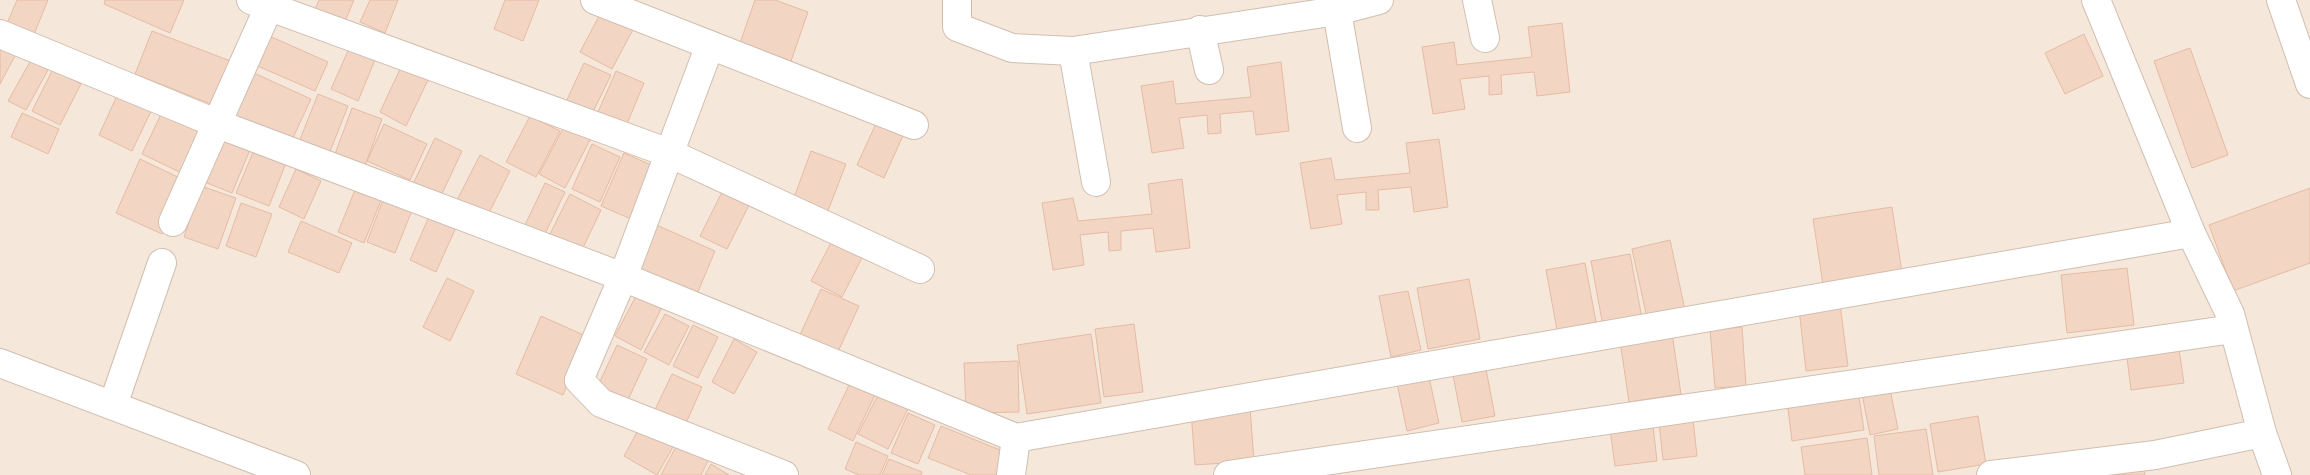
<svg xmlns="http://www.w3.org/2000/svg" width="2310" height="475" viewBox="0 0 2310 475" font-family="'DM Sans',sans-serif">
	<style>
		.residential { fill: #f5e8da }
		.building { fill: #f3d5c3; stroke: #e6bba3 }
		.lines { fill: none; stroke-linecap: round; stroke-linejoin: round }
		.minor-casing { stroke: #d1beb0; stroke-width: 30 }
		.minor { stroke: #fff; stroke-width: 28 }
	</style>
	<rect width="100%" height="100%" fill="#fdf6ec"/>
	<rect class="residential" x="0" y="0" width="2310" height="475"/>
	<g class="building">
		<polygon points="17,0 48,0 33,37 6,26"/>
		<polygon points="105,0 184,0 170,33 104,4"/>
		<polygon points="319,0 354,0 344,24 314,12"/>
		<polygon points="370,0 398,0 385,33 360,22"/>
		<polygon points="505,0 539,0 523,41 494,29"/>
		<polygon points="755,0 775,0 808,12 791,61 740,43"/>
		<polygon points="605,5 637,22 612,69 580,52"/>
		<polygon points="1562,23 1570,92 1537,96 1534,72 1501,75 1502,94 1489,95 1489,76 1460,79 1465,109 1433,114 1422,47 1454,42 1457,65 1532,57 1528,27"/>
		<polygon points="152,31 233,62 216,106 135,74"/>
		<polygon points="265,34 328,62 315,91 253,64"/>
		<polygon points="2084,34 2103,76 2065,94 2045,53"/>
		<polygon points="351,44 377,55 358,101 331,89"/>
		<polygon points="0,45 16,54 0,84"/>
		<polygon points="2190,48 2228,155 2192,168 2154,61"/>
		<polygon points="31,60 48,70 26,110 8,101"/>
		<polygon points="1281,62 1289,131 1256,135 1253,111 1220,114 1221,133 1208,134 1207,115 1179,118 1184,148 1152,153 1141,86 1173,81 1176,104 1251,97 1247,67"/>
		<polygon points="584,63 611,75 591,116 565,104"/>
		<polygon points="401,67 428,80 406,126 380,112"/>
		<polygon points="53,69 81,84 60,125 32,111"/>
		<polygon points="616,71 644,83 624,131 595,119"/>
		<polygon points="254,73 311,99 291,142 234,116"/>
		<polygon points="121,87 155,103 132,151 99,135"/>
		<polygon points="318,94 348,106 329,154 299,142"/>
		<polygon points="165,106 211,128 188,176 142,154"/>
		<polygon points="352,108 382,119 365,166 335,154"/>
		<polygon points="22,113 59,129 48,154 11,137"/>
		<polygon points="530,116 560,131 536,177 506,162"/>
		<polygon points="879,117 906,129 884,178 857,165"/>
		<polygon points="384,124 427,144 410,180 367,161"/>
		<polygon points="565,125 590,140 565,188 539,174"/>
		<polygon points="223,132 252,145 232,193 202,181"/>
		<polygon points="435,138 462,151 440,198 413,184"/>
		<polygon points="1439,139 1448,207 1414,212 1411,187 1378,190 1379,210 1366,210 1366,192 1337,195 1342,224 1311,229 1300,163 1331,158 1335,180 1410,173 1406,143"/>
		<polygon points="592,144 620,157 600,202 572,189"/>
		<polygon points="256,145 288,158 269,206 236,193"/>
		<polygon points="811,151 846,164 826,216 792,203"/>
		<polygon points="624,153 660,169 638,222 601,206"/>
		<polygon points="480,155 510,171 485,221 454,206"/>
		<polygon points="140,159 186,181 162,234 116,213"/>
		<polygon points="296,169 321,181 304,219 279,207"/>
		<polygon points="1182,179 1190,248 1156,252 1153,228 1121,231 1121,250 1109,251 1108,232 1080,235 1084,265 1053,270 1042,203 1073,198 1078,221 1152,214 1148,184"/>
		<polygon points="545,183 565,192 543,238 523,229"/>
		<polygon points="201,186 236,198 218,249 184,237"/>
		<polygon points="2310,188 2310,263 2233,291 2209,225"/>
		<polygon points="355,190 381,200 364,243 338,232"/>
		<polygon points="722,192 749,205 727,249 700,236"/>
		<polygon points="570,194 601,210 580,254 548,238"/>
		<polygon points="384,197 413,208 395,253 367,242"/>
		<polygon points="241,203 272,214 256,257 226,246"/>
		<polygon points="1892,207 1903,279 1824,291 1813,219"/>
		<polygon points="431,212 458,223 436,272 410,260"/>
		<polygon points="301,221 352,243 339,273 288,252"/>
		<polygon points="652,223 715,251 695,299 631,270"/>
		<polygon points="835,235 866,250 842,297 811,281"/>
		<polygon points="1670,240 1685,310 1647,318 1632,249"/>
		<polygon points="1630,254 1642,318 1603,326 1591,261"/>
		<polygon points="1585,263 1596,322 1557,330 1546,270"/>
		<polygon points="2127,268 2134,325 2067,333 2061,275"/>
		<polygon points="447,278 474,291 450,341 423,327"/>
		<polygon points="1469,279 1480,339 1428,349 1417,288"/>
		<polygon points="821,289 859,306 837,354 799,337"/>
		<polygon points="1408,291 1421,350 1391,357 1379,296"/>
		<polygon points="637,294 662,307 641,350 615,336"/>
		<polygon points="1840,304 1848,366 1806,371 1799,309"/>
		<polygon points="665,314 689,326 669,365 644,352"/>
		<polygon points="541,316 588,337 563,395 516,374"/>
		<polygon points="1134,324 1143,392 1104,397 1095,329"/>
		<polygon points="693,325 718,337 698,378 673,366"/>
		<polygon points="1742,327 1746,386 1715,388 1710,330"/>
		<polygon points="1672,333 1681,394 1629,402 1620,341"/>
		<polygon points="1091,334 1101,403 1027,414 1017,345"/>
		<polygon points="734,339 757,352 734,394 712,382"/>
		<polygon points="2178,343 2184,383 2131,390 2126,350"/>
		<polygon points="617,345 647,359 626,404 596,390"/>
		<polygon points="1018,361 1019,412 966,413 964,363"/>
		<polygon points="1485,364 1495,416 1462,422 1452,370"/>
		<polygon points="1427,368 1439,423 1407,431 1395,374"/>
		<polygon points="672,374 702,387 683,430 652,416"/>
		<polygon points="850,383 875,395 853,441 828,429"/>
		<polygon points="1889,384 1898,429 1870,435 1861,389"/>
		<polygon points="1858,390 1864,430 1792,441 1787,401"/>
		<polygon points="878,395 908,409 888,449 858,434"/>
		<polygon points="1250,407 1254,461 1195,465 1191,411"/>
		<polygon points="1692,410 1697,456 1663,460 1658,414"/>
		<polygon points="908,413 935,425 918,464 891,453"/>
		<polygon points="1978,416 1986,464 1938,472 1930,424"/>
		<polygon points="1652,417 1657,461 1615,466 1609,422"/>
		<polygon points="643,421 677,440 657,475 624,456"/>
		<polygon points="941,426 1005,452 1003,475 971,475 928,458"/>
		<polygon points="1926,429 1933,475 1879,475 1874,436"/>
		<polygon points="1867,438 1872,475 1805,475 1801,447"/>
		<polygon points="679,441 710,457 701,475 661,475"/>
		<polygon points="856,442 888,456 880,475 859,475 845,469"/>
		<polygon points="889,459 922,472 921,475 882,475"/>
		<polygon points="711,464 729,475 705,475"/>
		<polygon points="2143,466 2145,475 2115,475"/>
	</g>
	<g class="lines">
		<g class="minor-casing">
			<g id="minor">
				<polyline points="251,0 669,153 920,269"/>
				<polyline points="595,0 914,125"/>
				<polyline points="957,0 957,27 1012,48 1073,51 1337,11 1379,0"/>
				<polyline points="1477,0 1485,38"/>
				<polyline points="2096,0 2191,233 2230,314 2262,433 2277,475"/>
				<polyline points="2281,0 2310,84"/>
				<polyline points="1337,11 1357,128"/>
				<polyline points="1200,30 1209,70"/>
				<polyline points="0,34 218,124 623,277 1016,438 2191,233"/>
				<polyline points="710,45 623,277 579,380 601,403 784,475"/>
				<polyline points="1073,51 1096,182"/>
				<polyline points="173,222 272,0"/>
				<polyline points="0,363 296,475"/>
				<polyline points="113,405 162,263"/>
				<polyline points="1011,475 1016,438"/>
				<polyline points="1228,475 2233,329"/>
				<polyline points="1991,475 2155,455 2262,433"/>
			</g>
		</g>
		<use href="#minor" class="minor"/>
	</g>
</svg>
